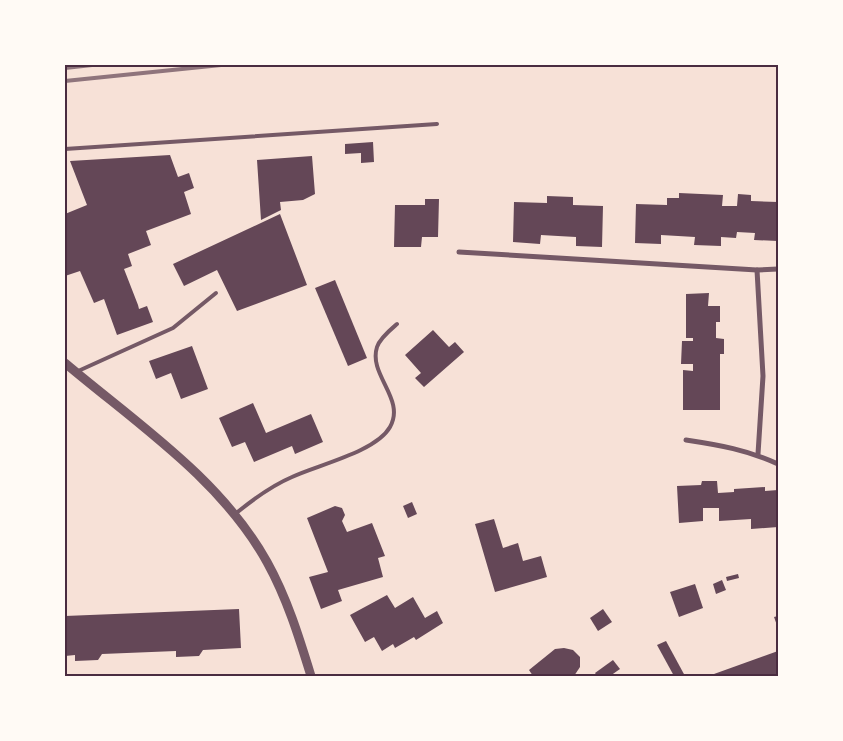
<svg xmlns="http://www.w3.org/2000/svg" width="843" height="741" viewBox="0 0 843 741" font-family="Figtree,sans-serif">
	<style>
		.building { fill: #644757 }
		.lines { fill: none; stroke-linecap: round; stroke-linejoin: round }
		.service { stroke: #755966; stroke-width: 4 }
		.minor { stroke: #755966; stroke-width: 5 }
		.tertiary { stroke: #755966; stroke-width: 9 }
		.rail { stroke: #8f747c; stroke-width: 4 }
		.neatline { fill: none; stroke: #4a2c40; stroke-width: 2 }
	</style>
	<rect width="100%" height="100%" fill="#f7e1d7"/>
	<g class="building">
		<polygon points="373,142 374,162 361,163 361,153 345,154 345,144"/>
		<polygon points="170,155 178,177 189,173 194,188 184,192 191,214 146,231 151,245 128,254 132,266 124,269 138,305 139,309 147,306 153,322 117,335 104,299 94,303 80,271 65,276 65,214 87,205 70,161"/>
		<polygon points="312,156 315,194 303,200 280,202 281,210 261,220 257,160"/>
		<polygon points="679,193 723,195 722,206 737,206 738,194 751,195 751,201 778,202 778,241 754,240 755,233 737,232 736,238 721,237 721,246 694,245 695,237 661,235 661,244 635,243 636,204 667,205 667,198 679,198"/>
		<polygon points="547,196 573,197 573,205 603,206 602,247 576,246 576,237 558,236 541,235 540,244 513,242 514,202 547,203"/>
		<polygon points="425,199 439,199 438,237 422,237 421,247 394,247 395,205 425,205"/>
		<polygon points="280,214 307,285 237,311 217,270 184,286 173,264"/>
		<polygon points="335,280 367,358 348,366 315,288"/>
		<polygon points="709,293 708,306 720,306 720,322 716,322 716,338 724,339 724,354 720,354 720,410 683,410 683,370 693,371 693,364 681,364 682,341 693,341 693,338 686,338 686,294"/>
		<polygon points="433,330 449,347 455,342 464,352 424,387 415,378 421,373 405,355"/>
		<polygon points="192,346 208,389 181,399 171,373 156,379 149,361"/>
		<polygon points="253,403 266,433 311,414 323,442 295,454 292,446 254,462 245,442 232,447 219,418"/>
		<polygon points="702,481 717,481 718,493 734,492 734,489 765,487 765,491 778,490 778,527 751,529 751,519 719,521 719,508 703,508 703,521 679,523 677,486 701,485"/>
		<polygon points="412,502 417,514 408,518 403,506"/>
		<polygon points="335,506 342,508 345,515 342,521 347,532 372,523 385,556 378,558 383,577 338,590 342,601 321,609 309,577 328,572 307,518"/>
		<polygon points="494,519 503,548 518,543 523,561 541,556 547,577 495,592 475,524"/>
		<polygon points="738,574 739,578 727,581 726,577"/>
		<polygon points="722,580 726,590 716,594 713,584"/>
		<polygon points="695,584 703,608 679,617 670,592"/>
		<polygon points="387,595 395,608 413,597 425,618 437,611 443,623 416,640 414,637 395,648 393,644 382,651 374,637 365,642 350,615"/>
		<polygon points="239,609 241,648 203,650 199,656 176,657 176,651 102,654 98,660 75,661 75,655 65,656 65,616"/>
		<polygon points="603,609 612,622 598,631 590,618"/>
		<polygon points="778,616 778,628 774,617"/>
		<polygon points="666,641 685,676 674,676 657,645"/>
		<polygon points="564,648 573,650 580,657 580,667 574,676 533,676 529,670 555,649"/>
		<polygon points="778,651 778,676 714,676 714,674"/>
		<polygon points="613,660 620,669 610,676 597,676 595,673"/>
	</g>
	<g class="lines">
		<g class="service">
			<polyline points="65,149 437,124"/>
			<polyline points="76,372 173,328 216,293"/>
			<path d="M 234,515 C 252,500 271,486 292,477 C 317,465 376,452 390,427 C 406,399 368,375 377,347 C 380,338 390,330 397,324"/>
		</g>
		<g class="minor">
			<polyline points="459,252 757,270 778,269"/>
			<polyline points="757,270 763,376 758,454"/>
			<path d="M 686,440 C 719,445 748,450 778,464"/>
		</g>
		<path class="tertiary" d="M 65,363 C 136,423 221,479 267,562 C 287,598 299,637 311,676"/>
		<g class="rail">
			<polyline points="65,68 92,65"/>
			<polyline points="65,81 221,65"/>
		</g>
	</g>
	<rect width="843" height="741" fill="none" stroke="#fffaf5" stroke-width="132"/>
	<rect x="66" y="66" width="711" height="609" class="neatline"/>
</svg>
